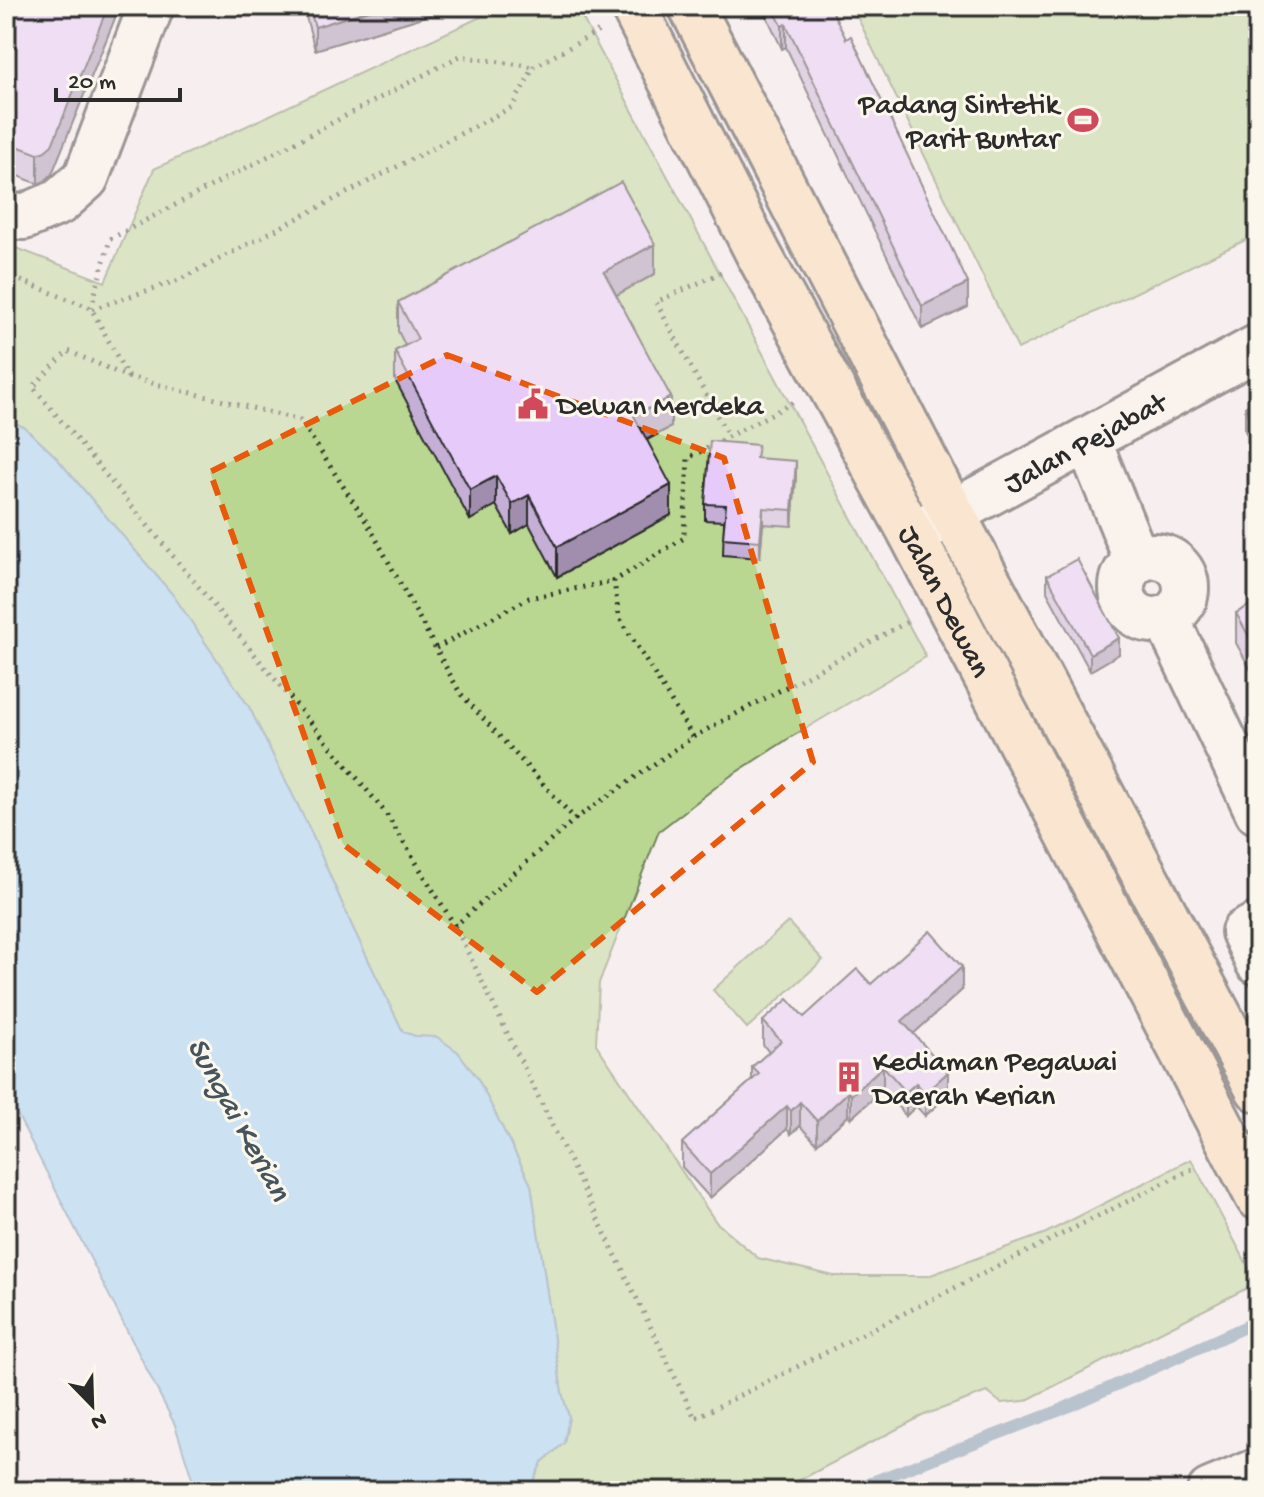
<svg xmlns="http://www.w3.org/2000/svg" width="1264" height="1497" viewBox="0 0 1264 1497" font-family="'Gochi Hand',sans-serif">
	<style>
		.green { fill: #b9d790; stroke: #72815e; stroke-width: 2 }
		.water { fill: #98d0f7; stroke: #6c8ea5; stroke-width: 2 }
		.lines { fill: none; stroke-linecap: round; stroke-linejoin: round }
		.stream { stroke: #6c8ea5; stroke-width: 12 }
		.minor-casing { stroke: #2b2b2b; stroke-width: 50 }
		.major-casing { stroke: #2b2b2b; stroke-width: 50 }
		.path { stroke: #2b2b2b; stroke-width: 5; stroke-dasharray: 2 6; stroke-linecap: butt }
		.minor { stroke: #fbf7ec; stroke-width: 44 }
		.major { stroke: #fcdcac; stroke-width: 44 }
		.wall { fill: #c6afd7; stroke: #2b2b2b; stroke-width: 2 }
		.shaded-wall { fill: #a18eaf; stroke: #2b2b2b; stroke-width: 2 }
		.building { fill: #e6cbfa; stroke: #2b2b2b; stroke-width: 2 }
		.marked { fill: none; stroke: #e8590c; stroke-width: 6; stroke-dasharray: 16 10; stroke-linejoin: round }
		.labels { text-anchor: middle; stroke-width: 6; stroke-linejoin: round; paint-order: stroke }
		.poi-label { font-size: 30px; fill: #2b2b2b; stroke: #fbf7ec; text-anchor: start }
		.street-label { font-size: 30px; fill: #2b2b2b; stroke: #fbf7ec }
		.water-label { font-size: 32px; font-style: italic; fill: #46545e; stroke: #fbf7ec }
	</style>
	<rect width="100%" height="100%" fill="#f7eeef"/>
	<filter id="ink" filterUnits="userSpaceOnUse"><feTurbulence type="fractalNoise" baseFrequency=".0125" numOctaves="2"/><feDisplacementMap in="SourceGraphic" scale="16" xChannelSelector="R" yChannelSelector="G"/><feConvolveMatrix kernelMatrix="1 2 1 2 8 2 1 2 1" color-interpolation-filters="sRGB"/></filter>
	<g filter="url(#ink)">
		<g class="green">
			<polygon points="504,6 576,6 926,657 788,739 729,777 659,831 599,983 596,1044 716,1222 758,1258 834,1276 928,1276 1046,1233 1191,1159 1257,1283 1025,1401 1001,1403 987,1392 922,1416 779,1491 528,1491 542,1462 564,1443 569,1417 562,1393 531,1185 478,1079 458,1052 437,1038 415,1036 403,1032 352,926 310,830 249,707 173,595 54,455 24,427 6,419 6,244 105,282 154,169"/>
			<polygon points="852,6 1258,6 1258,234 1018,349"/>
			<polygon points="788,922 823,960 747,1028 713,990"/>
		</g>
		<polygon class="water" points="6,419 24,427 54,455 173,595 249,707 310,830 352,926 403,1032 415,1036 437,1037 458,1052 478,1079 531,1185 562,1393 569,1417 564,1443 542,1462 528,1491 196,1491 175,1425 19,1118 6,1098"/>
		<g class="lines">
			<polyline class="stream" points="848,1491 1058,1411 1258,1321"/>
			<g class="minor-casing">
				<g id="minor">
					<polyline points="6,216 24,217 59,202 86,178 151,6"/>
					<polyline points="1088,440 1137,561"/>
					<path id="s1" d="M 919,531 L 1258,347"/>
					<circle cx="1154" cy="588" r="32"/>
					<polyline points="1166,618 1258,812"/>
					<polyline points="1258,925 1244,932 1258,962"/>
					<polyline points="1210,1491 1258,1471"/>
				</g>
			</g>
			<g class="major-casing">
				<g id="major">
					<path id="s2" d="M 633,6 L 758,253 L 912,535 L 1258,1197"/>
					<polyline points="691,6 952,513 1258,1089"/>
				</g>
			</g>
			<g class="path">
				<polyline points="721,273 656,302 728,436"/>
				<polyline points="6,275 91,308 128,377 68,351 33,387 385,812 455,926 695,1418 1196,1167"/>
				<polyline points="91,308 110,239 460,56 534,67"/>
				<polyline points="92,309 179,280 512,107 534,67 599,31"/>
				<polyline points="128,377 300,420 369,526 460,693 575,819 455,926"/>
				<polyline points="436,648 529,598 614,581"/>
				<polyline points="693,737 619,617 614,581 684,538 688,458 794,402"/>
				<polyline points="575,819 693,737 911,620"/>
			</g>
			<use href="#minor" class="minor"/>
			<use href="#major" class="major"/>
		</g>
		<g class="wall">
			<polygon points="6,6 52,174 45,181 38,184 6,171"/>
			<polygon points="303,6 459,6 315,50"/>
			<polygon points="762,6 830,6 968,307 922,329 786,47 782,49"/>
			<polygon points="655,274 616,295 671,427 647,440 671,515 557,577 529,524 512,534 496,505 470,520 395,380 395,351 405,345 398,331 398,302"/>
			<polygon points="1258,400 1258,455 1245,431 1245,407"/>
			<polygon points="758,458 796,477 792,526 763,524 760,558 723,555 724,521 705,520 705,504"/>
			<polygon points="1047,576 1119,654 1090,671 1047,592"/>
			<polygon points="1258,601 1258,683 1236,643 1236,613"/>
			<polygon points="871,984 962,990 913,1034 948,1095 925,1116 916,1106 906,1116 883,1090 851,1118 848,1116 817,1144 800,1126 791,1134 787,1129 710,1198 682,1167 682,1143 752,1080 752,1067 769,1052 763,1045 763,1021 804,1017"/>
		</g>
		<g class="shaded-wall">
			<polygon points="108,6 120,6 52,174 45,181 38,184 38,154"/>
			<polygon points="382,6 459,6 315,50 315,27"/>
			<polygon points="786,24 786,47 782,49 782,26"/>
			<polygon points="655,244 655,274 604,302 604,272"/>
			<polygon points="968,283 968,307 922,329 922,306"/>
			<polygon points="671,397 671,427 634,446 634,416"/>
			<polygon points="796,461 796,477 792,526 792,510"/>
			<polygon points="496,476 496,505 470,520 470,490"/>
			<polygon points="671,485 671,515 557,577 557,547"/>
			<polygon points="529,495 529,524 512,534 512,504"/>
			<polygon points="763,508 763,524 760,558 760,541"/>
			<polygon points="1119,638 1119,654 1090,671 1090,654"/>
			<polygon points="962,967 962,990 902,1044 902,1021"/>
			<polygon points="883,1066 883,1090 851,1118 851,1095"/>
			<polygon points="948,1072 948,1095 925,1116 925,1093"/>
			<polygon points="916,1083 916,1106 906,1116 906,1092"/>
			<polygon points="848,1092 848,1116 817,1144 817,1121"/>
			<polygon points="800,1102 800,1126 791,1134 791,1111"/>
			<polygon points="787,1106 787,1129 710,1198 710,1174"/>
		</g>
		<g class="building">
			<polygon points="6,6 108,6 52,145 45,151 38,154 6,142"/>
			<polygon points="309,6 382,6 315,27"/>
			<polygon points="772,6 830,6 846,39 851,36 968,283 922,306 786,24 782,26"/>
			<polygon points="621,182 655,244 604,272 671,397 634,416 671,485 557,547 529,495 512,504 496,476 470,490 395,351 418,339 398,302"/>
			<polygon points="1258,400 1258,431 1245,407"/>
			<polygon points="710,441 758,445 756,458 796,461 792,510 763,508 760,541 723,538 726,505 705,504"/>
			<polygon points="1077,559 1119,638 1090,654 1047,576"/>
			<polygon points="1258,601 1258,653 1236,613"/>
			<polygon points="930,931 962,967 902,1021 948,1072 925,1093 916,1083 906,1092 883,1066 851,1095 848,1092 817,1121 800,1102 791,1111 787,1106 710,1174 682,1143 759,1074 752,1067 781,1041 763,1021 788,999 804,1017 857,969 871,984"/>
		</g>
	</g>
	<path d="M0 0H1264V1497H0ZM 447,355 L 724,458 L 813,762 L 537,992 L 343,844 L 210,472 Z" fill="#f7eeef" fill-opacity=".55" fill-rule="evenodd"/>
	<path class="marked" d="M 447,355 L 724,458 L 813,762 L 537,992 L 343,844 L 210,472 Z"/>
	<defs>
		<g id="stadium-bare" transform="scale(2.4)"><path d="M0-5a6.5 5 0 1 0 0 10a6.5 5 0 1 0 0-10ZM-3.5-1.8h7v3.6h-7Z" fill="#d1495b" stroke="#fbf7ec" stroke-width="2.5" paint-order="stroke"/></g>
		<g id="civic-bare" transform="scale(2.4)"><path d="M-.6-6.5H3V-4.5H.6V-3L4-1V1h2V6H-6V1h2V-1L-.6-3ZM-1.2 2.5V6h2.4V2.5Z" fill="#d1495b" stroke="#fbf7ec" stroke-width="2.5" paint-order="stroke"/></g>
		<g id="building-bare" transform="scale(2.4)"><path d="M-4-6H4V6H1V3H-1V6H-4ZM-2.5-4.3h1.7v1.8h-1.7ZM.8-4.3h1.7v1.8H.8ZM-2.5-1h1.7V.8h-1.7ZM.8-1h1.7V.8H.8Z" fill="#d1495b" stroke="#fbf7ec" stroke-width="2.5" paint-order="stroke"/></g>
	</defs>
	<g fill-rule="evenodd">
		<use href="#stadium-bare" x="1083" y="120"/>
		<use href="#civic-bare" x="533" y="404"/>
		<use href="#building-bare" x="849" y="1077"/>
	</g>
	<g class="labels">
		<g class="poi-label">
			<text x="1059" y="113" text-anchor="end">Padang Sintetik<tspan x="1059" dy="34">Parit Buntar</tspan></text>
			<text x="557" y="414">Dewan Merdeka</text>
			<text x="873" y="1070">Kediaman Pegawai<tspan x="873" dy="34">Daerah Kerian</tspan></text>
		</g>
		<g class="street-label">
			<text dy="10" stroke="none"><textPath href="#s1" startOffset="188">Jalan Pejabat</textPath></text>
			<text dy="10" stroke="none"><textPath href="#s2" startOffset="672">Jalan Dewan</textPath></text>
		</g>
		<g class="water-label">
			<text transform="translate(241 1118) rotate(61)" y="11">Sungai Kerian</text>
		</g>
	</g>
	<rect width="1264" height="1497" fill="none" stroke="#fbf7ec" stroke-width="32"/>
	<rect x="16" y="16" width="1232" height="1465" fill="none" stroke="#2b2b2b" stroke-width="3" filter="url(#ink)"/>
	<g transform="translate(92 1405) rotate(157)" stroke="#fbf7ec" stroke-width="6" paint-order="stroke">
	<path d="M0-6L14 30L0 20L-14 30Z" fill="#2b2b2b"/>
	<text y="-12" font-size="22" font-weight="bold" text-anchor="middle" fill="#2b2b2b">N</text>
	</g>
	<path d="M56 88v12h124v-12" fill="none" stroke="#2b2b2b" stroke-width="4"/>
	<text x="68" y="88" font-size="24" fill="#2b2b2b" stroke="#fbf7ec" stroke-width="6" paint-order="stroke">20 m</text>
</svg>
